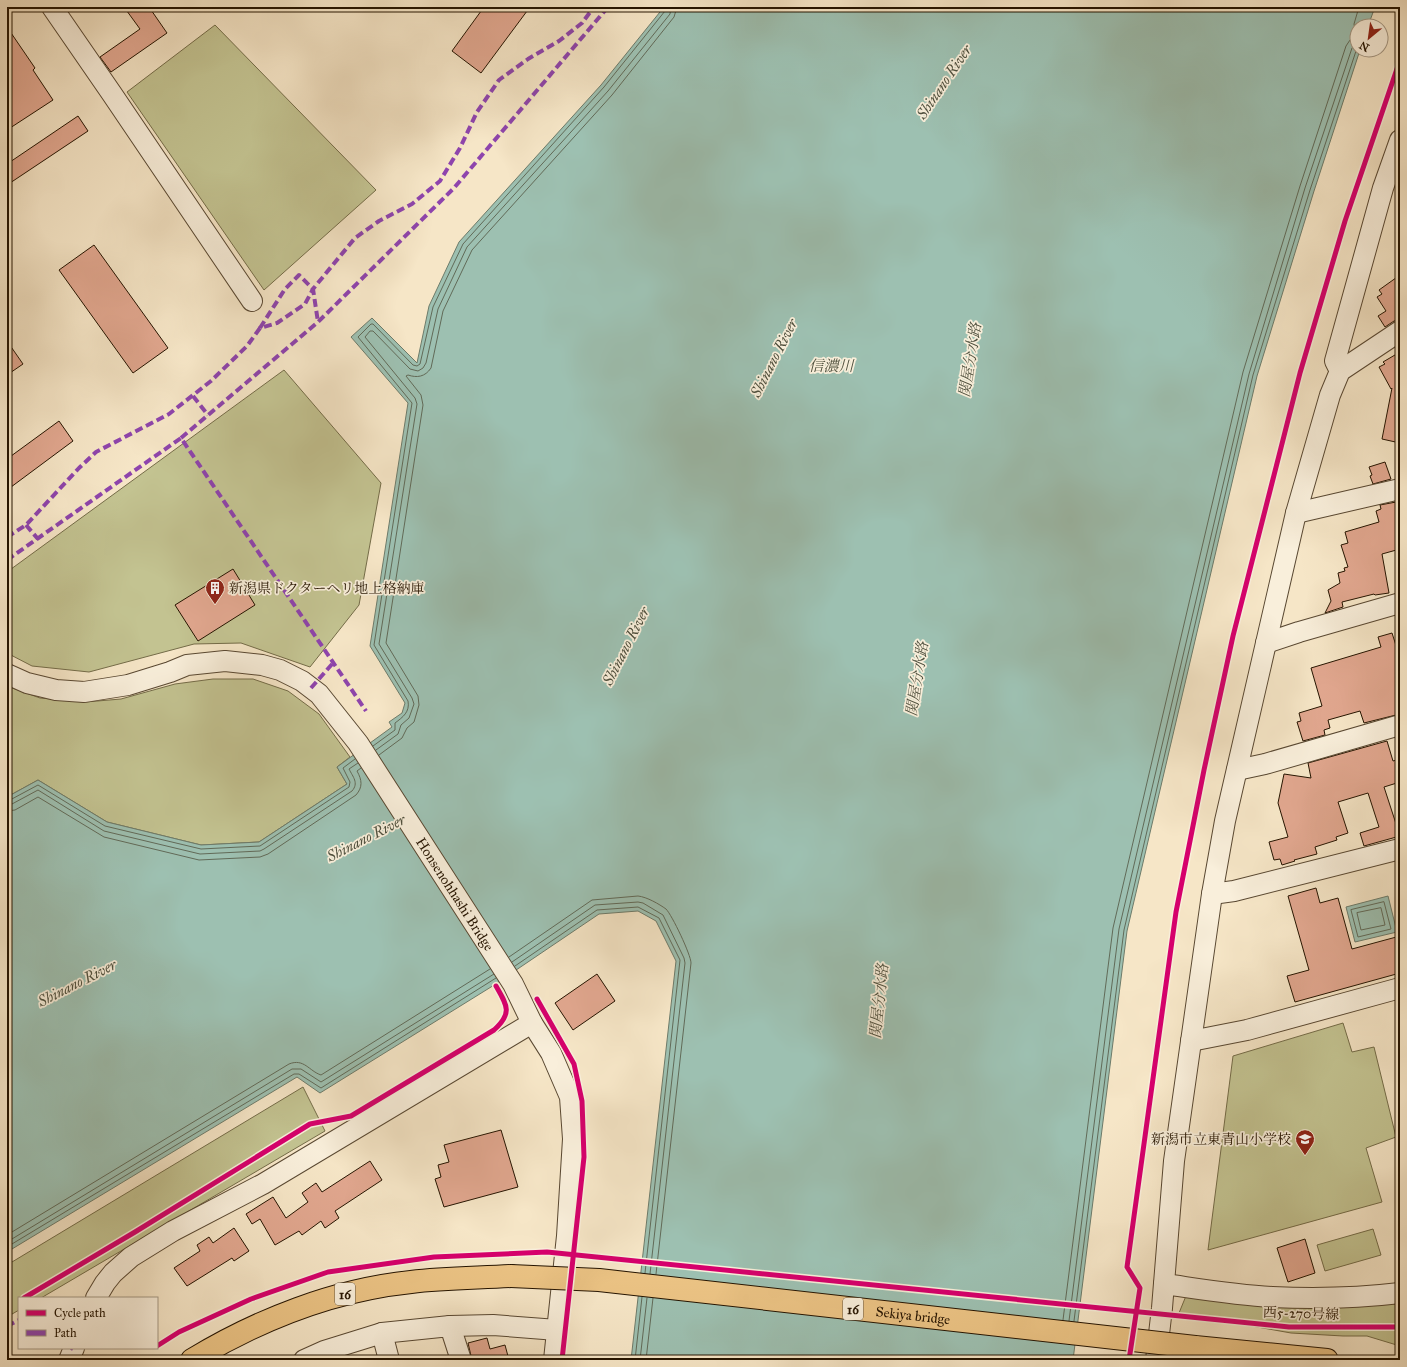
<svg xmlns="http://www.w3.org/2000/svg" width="1407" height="1367" viewBox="0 0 1407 1367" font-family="'IM FELL Great Primer','Noto Serif JP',serif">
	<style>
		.green { fill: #c3c391; stroke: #746c48 }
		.water { fill: #9dc0b1; stroke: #6d7b6a }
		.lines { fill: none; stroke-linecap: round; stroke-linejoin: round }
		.shore { stroke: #616a58; stroke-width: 1 }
		.building { fill: #e1a78f; stroke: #251400 }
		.minor-casing { stroke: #594832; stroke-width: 22 }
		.major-casing { stroke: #251400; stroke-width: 24 }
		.minor { stroke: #f9efdb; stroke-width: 20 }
		.major { stroke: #ebc384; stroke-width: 22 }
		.major-bridge-casing { stroke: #251400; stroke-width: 24; stroke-linecap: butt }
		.major-bridge { stroke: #ebc384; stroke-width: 22 }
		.quiet { stroke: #8e44ad; stroke-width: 4; stroke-dasharray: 8 4; stroke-linecap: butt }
		.cycleway-casing { stroke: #f9efdb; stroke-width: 8 }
		.cycleway { stroke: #d6006c; stroke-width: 5 }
		.labels { text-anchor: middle; stroke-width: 3.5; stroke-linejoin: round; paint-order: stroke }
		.shield { fill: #f9efdb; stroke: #655642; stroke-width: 1 }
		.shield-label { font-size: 13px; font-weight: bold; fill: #251400 }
		.poi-label { font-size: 14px; fill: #251400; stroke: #f9efdb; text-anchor: start }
		.street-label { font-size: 14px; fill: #251400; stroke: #f9efdb }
		.water-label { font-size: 15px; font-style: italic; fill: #4f503e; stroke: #f9efdb }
	</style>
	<rect width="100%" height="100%" fill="#f6e6c7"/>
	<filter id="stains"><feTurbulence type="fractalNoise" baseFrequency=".005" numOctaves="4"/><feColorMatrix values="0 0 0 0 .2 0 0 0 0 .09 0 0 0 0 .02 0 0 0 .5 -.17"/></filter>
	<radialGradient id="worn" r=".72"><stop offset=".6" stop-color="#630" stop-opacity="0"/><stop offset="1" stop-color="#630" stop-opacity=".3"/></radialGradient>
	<g class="green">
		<polygon points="215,25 376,190 264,290 127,92"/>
		<polygon points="284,370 381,483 359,605 310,667 241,643 194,644 89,672 32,666 7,653 7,572"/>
		<polygon points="213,679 253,679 288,691 319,714 350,757 337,767 347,784 259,842 201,845 107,822 38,780 7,797 7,686 40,698 86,702 121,699 175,684"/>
		<polygon points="1343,1023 1352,1052 1374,1047 1396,1137 1366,1148 1382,1202 1208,1250 1233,1056"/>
		<polygon points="303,1087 325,1131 41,1298 19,1298 19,1310 7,1317 7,1265"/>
		<polygon points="1373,1229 1381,1255 1325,1271 1317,1245"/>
		<polygon points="1188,1291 1400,1295 1400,1346 1367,1336 1343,1336 1291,1333 1179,1313"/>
	</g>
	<g class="water">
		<polygon points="664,7 1375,7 1368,26 1357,26 1357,50 1360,50 1314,191 1257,376 1127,931 1073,1360 631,1360 676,961 656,921 638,911 599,914 491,987 320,1093 297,1077 7,1252 7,797 38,780 107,822 201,845 259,842 347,784 337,767 392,727 389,722 402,713 405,703 370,646 408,403 351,337 372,318 417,363 429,306 459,242 601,85"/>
		<polygon points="1388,896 1397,932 1355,942 1346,907"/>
	</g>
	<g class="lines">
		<g class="shore">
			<path d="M 373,746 L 395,730 L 395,723 C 403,717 410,712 408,701 L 374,645 L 412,403 L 358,337 L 371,324 L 373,324 L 413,365 L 417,366 L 420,364 L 433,307 L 463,244 L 604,87 L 665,11 L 666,7"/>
			<polyline points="376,750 398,734 401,725 409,718 414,704 412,698 379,644 417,404 415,398 365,337 370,331 373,331 410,369 418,371 423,368 426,363 438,309 467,247 608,91 670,14 671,7"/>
			<path d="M 379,755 L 402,738 L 407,728 L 414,722 L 419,705 L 418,696 L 386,643 L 423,405 L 421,395 L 406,376 L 408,375 C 417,378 425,377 431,368 L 443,311 L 472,250 L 612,95 L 674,17 L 677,7"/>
			<polyline points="7,800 10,800 38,785 105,826 201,849 260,846 349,787 350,782 343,768 355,759"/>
			<path d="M 7,805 L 12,804 L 38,790 L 104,831 L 200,854 L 260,851 L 264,849 L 352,791 C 359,783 353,777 349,769 L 358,763"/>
			<path d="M 7,811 L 15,810 L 38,797 L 104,837 L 199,860 L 260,857 L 268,854 L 356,795 C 363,787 362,780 357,771 L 361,768"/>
			<polygon points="1384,902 1391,929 1358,937 1351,910"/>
			<polygon points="1381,908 1385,925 1361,930 1357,913"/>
			<path d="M 509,957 L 592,900 L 638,896 C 647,897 659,904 666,909 C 672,915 691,955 691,963 L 656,1274"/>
			<polyline points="512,962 595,905 638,902 643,903 663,915 684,958 685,963 650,1274"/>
			<polyline points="515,966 597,910 638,907 659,918 680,960 645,1273"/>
			<path d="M 7,1235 L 289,1064 C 304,1058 309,1071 321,1075 L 490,969"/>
			<polyline points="7,1242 292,1069 301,1069 321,1082 494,974"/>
			<polyline points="7,1247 294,1074 299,1074 321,1088 496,978"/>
			<polyline points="1063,1320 1113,928 1243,372 1300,186 1346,46 1350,40 1356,35 1354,24 1359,7"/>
			<polyline points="1069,1321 1119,929 1249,374 1305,188 1352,48 1357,42"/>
			<polyline points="1074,1321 1124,930 1253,375 1310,190 1357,48"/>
			<polyline points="635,1360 642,1297"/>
			<polyline points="640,1360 647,1298"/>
			<polyline points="646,1360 653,1298"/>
		</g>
	</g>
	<g class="building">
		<polygon points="124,7 149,7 167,33 111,72 100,57 140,29"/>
		<polygon points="484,7 530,7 481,73 452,51"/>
		<polygon points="7,27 35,68 33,70 53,100 7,130"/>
		<polygon points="78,116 88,131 7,185 7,164"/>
		<polygon points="94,245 168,348 133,373 59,270"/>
		<polygon points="1400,275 1400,320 1394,321 1385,327 1378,316 1386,311 1377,297 1382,294 1379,290"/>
		<polygon points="7,341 23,364 7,375"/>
		<polygon points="1400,352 1400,443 1382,439 1392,388 1391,389 1379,367 1385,364 1383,362"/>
		<polygon points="59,421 73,441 7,490 7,459"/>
		<polygon points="1385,462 1391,479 1373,484 1370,476 1372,475 1369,467"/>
		<polygon points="1396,502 1400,516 1400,549 1382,554 1389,593 1375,595 1374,594 1342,602 1343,607 1325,613 1331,601 1328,590 1340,583 1338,573 1345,571 1344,568 1348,567 1341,545 1348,543 1345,532 1379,522 1376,511 1381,509 1380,505"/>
		<polygon points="233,569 255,605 198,641 175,605"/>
		<polygon points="1392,633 1400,658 1400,714 1364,723 1360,711 1328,720 1330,728 1324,730 1325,735 1303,741 1297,722 1301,721 1299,713 1322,706 1311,668 1381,647 1378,637"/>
		<polygon points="1387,741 1393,761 1400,759 1400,782 1384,787 1400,836 1364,846 1360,833 1379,827 1368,793 1338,802 1348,833 1336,837 1337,840 1315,847 1317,854 1294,860 1295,861 1282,865 1280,859 1274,860 1269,842 1288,837 1278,803 1284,774 1311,778 1308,763"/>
		<polygon points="1316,888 1320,903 1338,898 1352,949 1400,936 1400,973 1295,1002 1287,976 1309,970 1288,896"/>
		<polygon points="597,974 615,1001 573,1030 555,1003"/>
		<polygon points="501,1130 518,1187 444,1207 435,1179 441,1177 438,1165 449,1162 444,1145"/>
		<polygon points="370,1161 382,1180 335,1211 339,1218 325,1228 321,1221 302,1235 299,1231 275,1245 260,1219 252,1224 246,1214 273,1197 286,1218 308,1202 302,1193 316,1183 322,1192"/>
		<polygon points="234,1228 249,1251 234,1261 232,1258 187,1286 174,1268 200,1251 197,1245 209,1237 213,1243"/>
		<polygon points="1305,1239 1315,1273 1288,1282 1277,1248"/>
		<polygon points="487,1338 490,1349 505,1345 509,1360 472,1360 468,1343"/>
	</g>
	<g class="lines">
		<g class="minor-casing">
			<g id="minor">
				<polyline points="52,7 112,94 252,301"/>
				<polyline points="1340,371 1335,361 1383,188 1400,140"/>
				<polyline points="1296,513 1400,489"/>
				<polyline points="1266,643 1299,632 1400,603"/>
				<path id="s1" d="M 7,674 L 27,683 L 56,690 L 84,692 L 128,685 L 170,672 L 187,665 L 225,661 L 262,665 L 280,670 L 302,681 L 319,694 L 358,743 L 513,984 L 532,1023 L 551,1053 L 570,1097 L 573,1139 L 567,1236 L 554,1360"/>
				<polyline points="1237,770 1265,764 1400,725"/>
				<polyline points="1212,894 1234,891 1400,849"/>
				<polyline points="1191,1041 1247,1030 1400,988"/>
				<path d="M 1164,1284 C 1200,1289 1236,1295 1272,1297 C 1315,1299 1358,1298 1400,1293"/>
				<polyline points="96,1298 105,1283 113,1273 131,1257 173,1231 263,1184 532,1023"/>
				<polyline points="450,1326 493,1325 557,1330"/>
				<polyline points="382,1333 389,1360"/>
				<polyline points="69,1360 74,1348"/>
				<polyline points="304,1360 324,1351 382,1333 450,1326 461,1360"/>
				<polyline points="1156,1360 1162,1308 1174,1161 1212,894 1225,821 1296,513 1330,395 1340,371 1400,331"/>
			</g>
		</g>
		<g class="major-casing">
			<g id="major">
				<polyline points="1195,1347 1327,1360"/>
				<path d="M 192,1360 C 258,1320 334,1290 411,1282 C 444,1278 478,1278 511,1276"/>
			</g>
		</g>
		<use href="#minor" class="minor"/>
		<use href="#major" class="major"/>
		<g class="major-bridge-casing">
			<g id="major-bridge">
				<path id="s2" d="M 511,1276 L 599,1280 L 1195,1347"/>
			</g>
		</g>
		<use href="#major-bridge" class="major-bridge"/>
		<g class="quiet">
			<polyline points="260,328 285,289 299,275 313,289 318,322"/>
			<polyline points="193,396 208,415"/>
			<polyline points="181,438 318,322 454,188 608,7"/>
			<polyline points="26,525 38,539"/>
			<polyline points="7,537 26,525 79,468 96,452 169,414 211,381 247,346 260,328 277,323 305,304 313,289 355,238 379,221 412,204 440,181 460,148 477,112 499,80 528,59 559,41 582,23 594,7"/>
			<polyline points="7,560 181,438 366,711"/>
			<polyline points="311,688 333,663"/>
			<polyline points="7,1326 19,1320"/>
			<polyline points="71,1348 73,1349"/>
		</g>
		<g class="cycleway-casing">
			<g id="cycleway">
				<polyline points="537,999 574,1064 582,1101 584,1157 562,1360"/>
				<path d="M 24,1298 L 135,1232 L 310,1124 L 351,1116 L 494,1030 C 513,1013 507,1005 496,986"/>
				<polyline points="157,1346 179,1332 251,1299 328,1272 434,1257 547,1252 1289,1327 1400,1327"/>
				<polyline points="1129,1360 1140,1288 1127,1267 1176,912 1204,770 1233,636 1300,373 1345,221 1400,60"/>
			</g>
		</g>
		<use href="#cycleway" class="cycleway"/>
	</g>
	<defs>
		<g id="building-pin" transform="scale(1)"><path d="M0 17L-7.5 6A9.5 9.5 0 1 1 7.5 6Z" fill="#8f2418" stroke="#f9efdb"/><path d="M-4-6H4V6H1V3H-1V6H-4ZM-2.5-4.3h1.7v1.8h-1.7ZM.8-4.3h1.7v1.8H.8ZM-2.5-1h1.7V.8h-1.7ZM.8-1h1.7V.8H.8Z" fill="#fff"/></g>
		<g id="school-pin" transform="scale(1)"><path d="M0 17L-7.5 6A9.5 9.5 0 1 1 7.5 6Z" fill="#8f2418" stroke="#f9efdb"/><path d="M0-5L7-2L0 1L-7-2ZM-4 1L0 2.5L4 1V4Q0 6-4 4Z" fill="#fff"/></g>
	</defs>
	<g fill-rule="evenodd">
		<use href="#building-pin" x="215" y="588"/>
		<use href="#school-pin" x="1305" y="1139"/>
	</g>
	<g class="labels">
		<g class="shield">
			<rect x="335" y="1283" width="20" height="22" rx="3"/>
			<rect x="843" y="1298" width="20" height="22" rx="3"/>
		</g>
		<g class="shield-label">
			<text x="345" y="1299">16</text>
			<text x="853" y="1314">16</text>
		</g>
		<g class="poi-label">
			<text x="229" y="593">新潟県ドクターヘリ地上格納庫</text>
			<text x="1291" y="1144" text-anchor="end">新潟市立東青山小学校</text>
		</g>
		<g class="street-label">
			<text dy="5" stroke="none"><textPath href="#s1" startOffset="569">Honsenohhashi Bridge</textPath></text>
			<text transform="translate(1301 1313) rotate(2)" y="5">西5-270号線</text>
			<text dy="5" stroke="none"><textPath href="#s2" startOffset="404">Sekiya bridge</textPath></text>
		</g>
		<g class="water-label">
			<text transform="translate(944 82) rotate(-56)" y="5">Shinano River</text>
			<text transform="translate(774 358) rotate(-63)" y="5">Shinano River</text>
			<text transform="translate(970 360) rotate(-81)" y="5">関屋分水路</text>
			<text x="831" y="371">信濃川</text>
			<text transform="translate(626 646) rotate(-63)" y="5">Shinano River</text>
			<text transform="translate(917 679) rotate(-81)" y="5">関屋分水路</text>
			<text transform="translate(366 838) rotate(-27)" y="5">Shinano River</text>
			<text transform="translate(77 983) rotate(-27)" y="5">Shinano River</text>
			<text transform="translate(879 1001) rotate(-84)" y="5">関屋分水路</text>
		</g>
	</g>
	<rect width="1407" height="1367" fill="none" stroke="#f6e6c7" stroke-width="24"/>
	<rect x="8" y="8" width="1391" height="1351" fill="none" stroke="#251400" stroke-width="2"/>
	<rect x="12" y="12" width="1383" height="1343" fill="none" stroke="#251400"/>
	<rect x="18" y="1297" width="140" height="52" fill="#f9efdb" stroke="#a49783"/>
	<rect x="26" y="1310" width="20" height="6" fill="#d6006c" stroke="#a49783"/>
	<text x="54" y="1317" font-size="12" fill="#251400">Cycle path</text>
	<rect x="26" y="1330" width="20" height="6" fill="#8e44ad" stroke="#a49783"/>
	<text x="54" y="1337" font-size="12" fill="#251400">Path</text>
	<g transform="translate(1369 38) rotate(209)"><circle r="19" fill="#f9efdb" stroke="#a49783"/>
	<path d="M0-3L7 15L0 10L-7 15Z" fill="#8f2418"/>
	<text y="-6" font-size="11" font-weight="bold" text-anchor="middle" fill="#251400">N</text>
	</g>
	<rect width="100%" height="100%" filter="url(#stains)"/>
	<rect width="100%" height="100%" fill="url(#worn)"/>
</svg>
